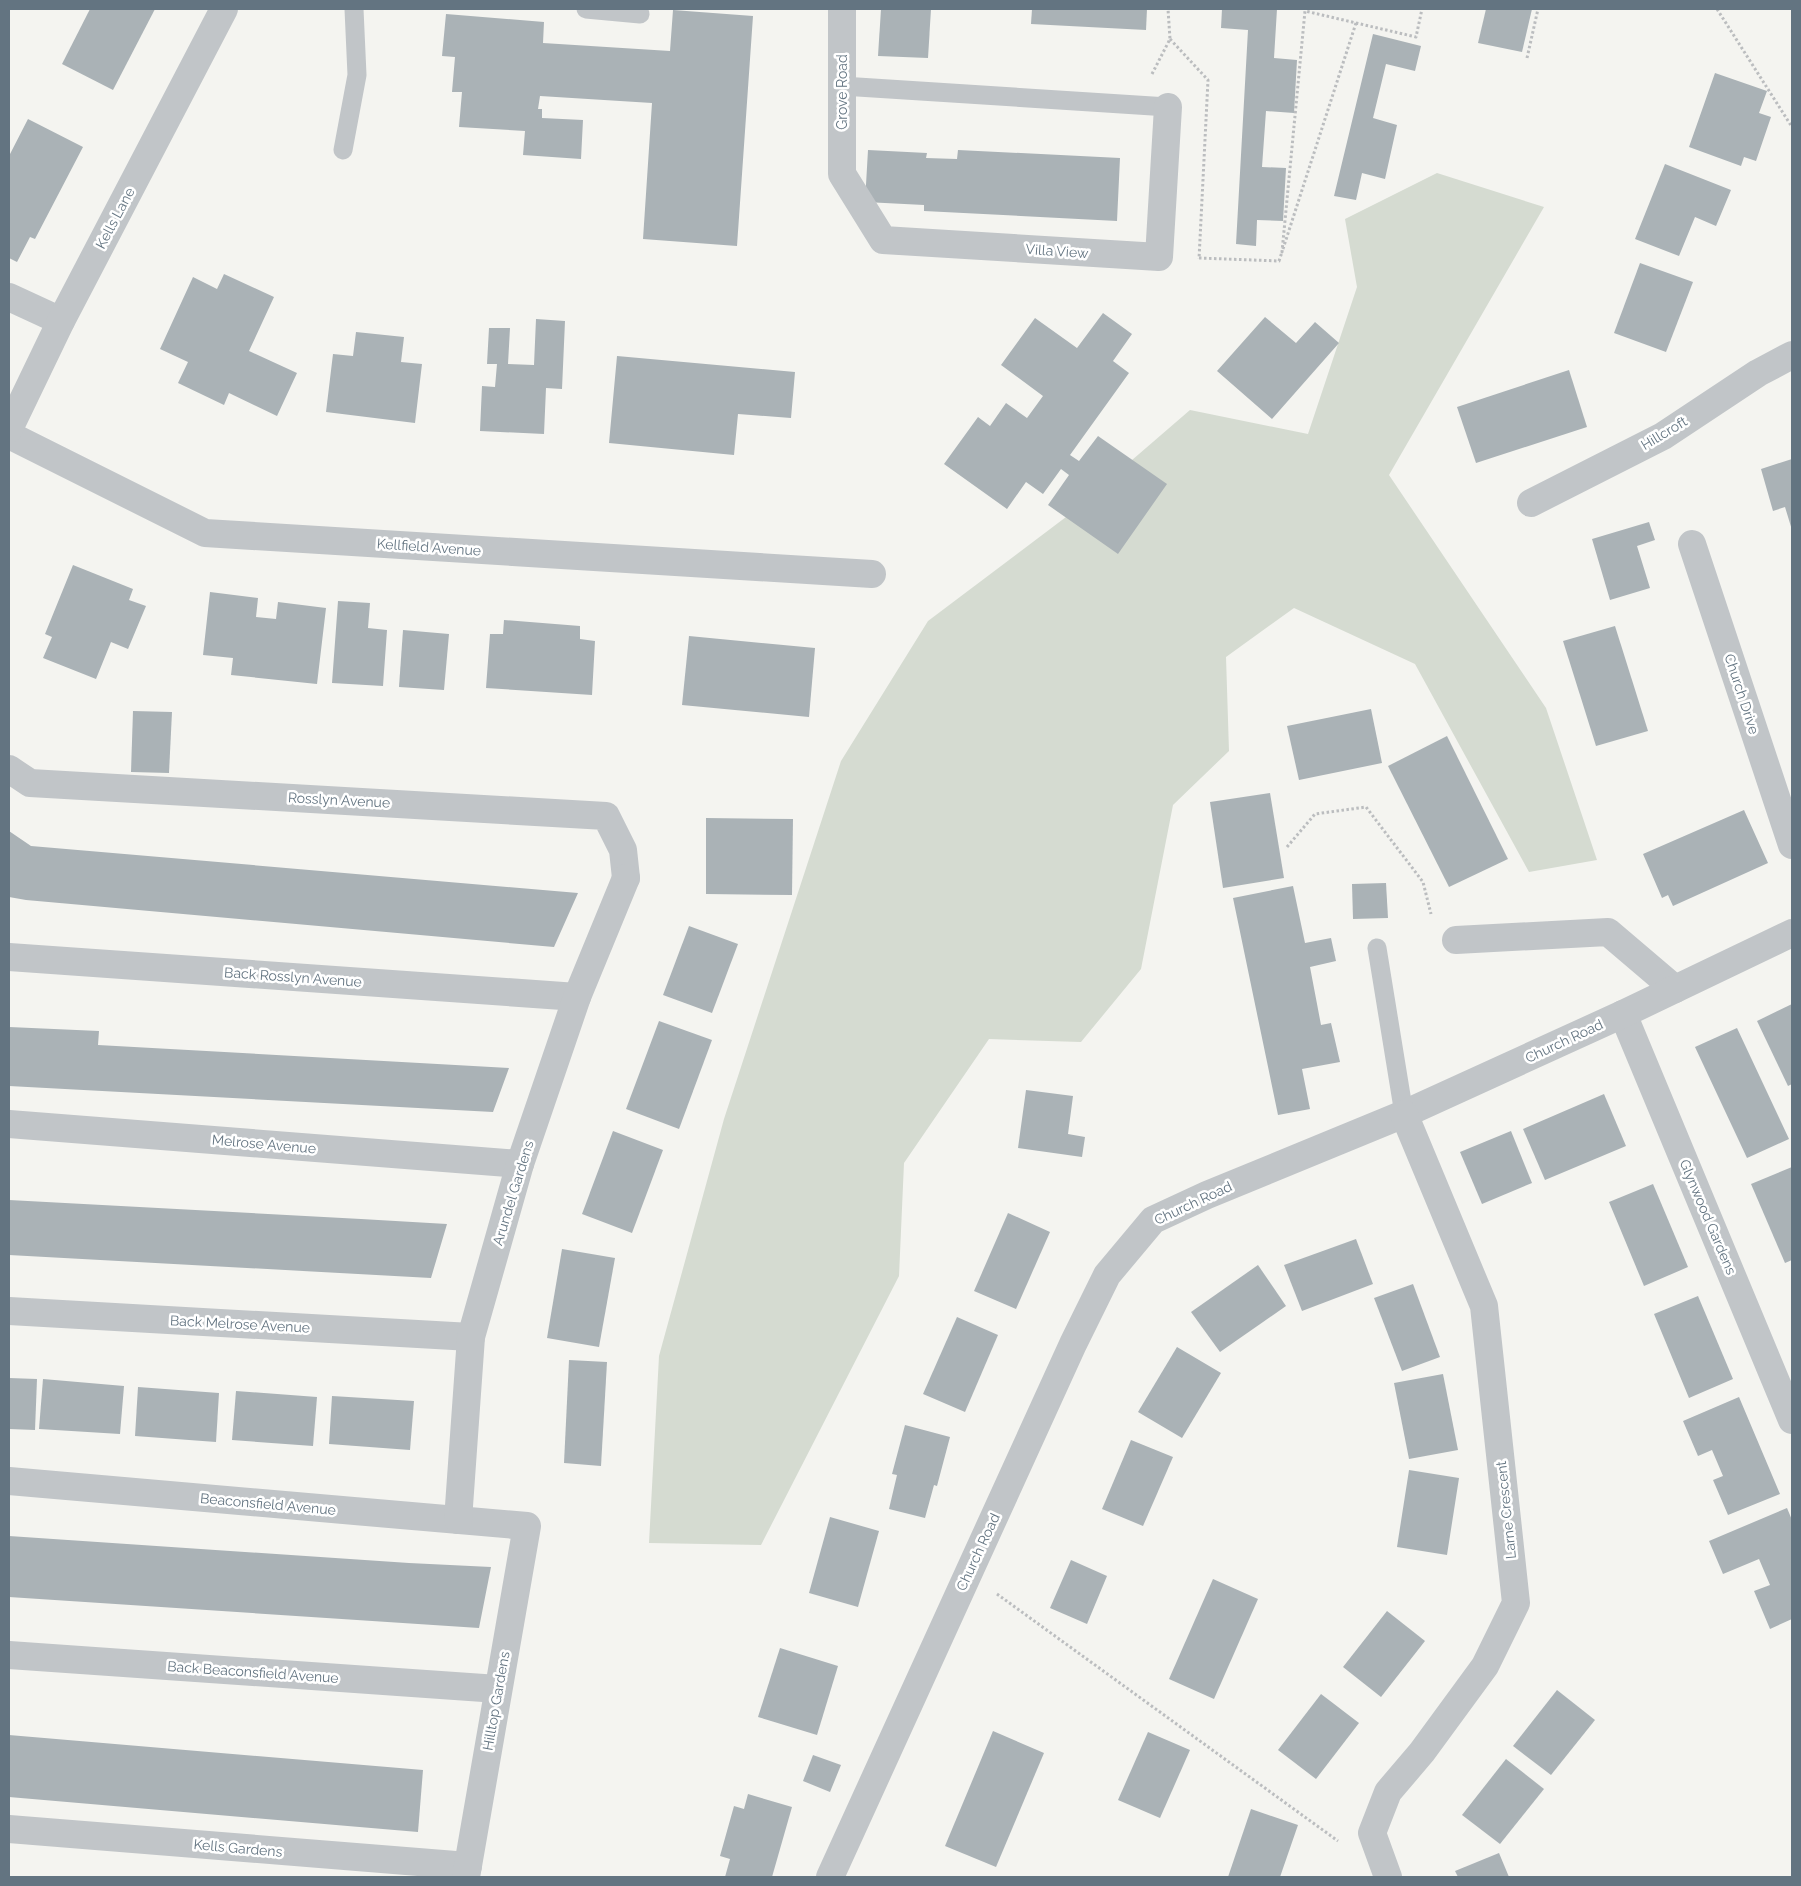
<svg xmlns="http://www.w3.org/2000/svg" width="1801" height="1886" viewBox="0 0 1801 1886" font-family="Raleway,sans-serif">
	<style>
		.green { fill: #d5dbd1 }
		.building { fill: #aab2b6 }
		.lines { fill: none; stroke-linecap: round; stroke-linejoin: round }
		.path { stroke: #bbbdbf; stroke-width: 3; stroke-dasharray: 2.5 2.5; stroke-linecap: butt }
		.service { stroke: #c1c5c8; stroke-width: 19 }
		.pedestrian { stroke: #c1c5c8; stroke-width: 28 }
		.minor { stroke: #c1c5c8; stroke-width: 28 }
		.tertiary { stroke: #c1c5c8; stroke-width: 28 }
		.labels { text-anchor: middle; stroke-width: 5; stroke-linejoin: round; paint-order: stroke }
		.street-label { font-size: 14px; fill: #637481; stroke: #fff }
	</style>
	<rect width="100%" height="100%" fill="#f4f4f0"/>
	<polygon class="green" points="1437,173 1544,207 1389,475 1546,708 1597,860 1529,872 1415,664 1294,608 1226,657 1229,751 1173,805 1141,969 1081,1042 989,1039 904,1163 899,1276 761,1545 649,1543 659,1356 724,1119 841,761 928,621 1066,517 1190,410 1308,434 1357,287 1345,219"/>
	<g class="building">
		<polygon points="90,9 155,9 113,90 62,64"/>
		<polygon points="881,9 931,9 928,58 878,56"/>
		<polygon points="1032,9 1147,9 1146,30 1031,24"/>
		<polygon points="1222,9 1277,9 1274,58 1297,60 1294,113 1266,111 1262,167 1286,168 1283,221 1257,220 1256,246 1236,244 1248,30 1221,28"/>
		<polygon points="1486,9 1532,9 1522,52 1478,43"/>
		<polygon points="673,10 753,16 737,246 643,239 652,103 540,96 538,109 542,109 542,118 583,120 581,159 523,155 525,131 459,127 462,92 452,92 455,57 442,56 446,14 544,22 543,43 670,51"/>
		<polygon points="1373,34 1421,46 1415,71 1386,64 1373,118 1397,125 1385,179 1362,173 1356,200 1334,196"/>
		<polygon points="1715,73 1767,91 1759,113 1771,117 1756,161 1744,157 1741,166 1689,147"/>
		<polygon points="28,119 83,147 35,239 30,237 17,262 9,258 9,156"/>
		<polygon points="868,150 927,153 926,158 957,159 958,150 1120,158 1117,221 924,211 924,205 865,202"/>
		<polygon points="1665,164 1731,190 1716,226 1695,217 1679,256 1635,239"/>
		<polygon points="1640,263 1693,282 1666,352 1614,333"/>
		<polygon points="224,274 274,297 249,351 297,373 277,416 229,393 224,405 178,383 188,362 160,349 193,277 217,289"/>
		<polygon points="1103,313 1132,334 1113,361 1129,373 1070,455 1079,461 1098,436 1167,484 1118,554 1048,505 1069,475 1061,469 1043,494 1026,482 1007,509 944,464 978,417 990,426 1006,403 1027,418 1043,396 1001,365 1035,318 1077,348"/>
		<polygon points="1265,317 1296,343 1315,322 1339,343 1272,419 1217,371"/>
		<polygon points="536,319 565,321 562,389 546,388 544,434 480,431 482,386 495,387 497,364 487,364 489,328 510,328 508,364 534,365"/>
		<polygon points="356,332 404,337 401,362 422,364 415,423 326,412 333,354 353,356"/>
		<polygon points="617,356 795,372 791,418 738,414 734,455 609,443"/>
		<polygon points="1569,370 1587,427 1476,463 1457,407"/>
		<polygon points="1792,459 1792,530 1785,507 1773,511 1761,469"/>
		<polygon points="1649,522 1655,540 1637,546 1650,588 1610,600 1592,539"/>
		<polygon points="73,565 133,589 129,600 146,606 128,649 111,642 96,679 43,658 52,637 45,634"/>
		<polygon points="210,592 258,598 256,617 276,619 278,602 326,608 317,684 231,675 233,658 203,655"/>
		<polygon points="338,601 370,603 368,628 387,630 383,686 332,683"/>
		<polygon points="504,620 580,626 580,639 595,641 592,695 486,688 490,634 503,634"/>
		<polygon points="1615,626 1648,731 1596,746 1563,641"/>
		<polygon points="403,630 449,634 444,690 399,687"/>
		<polygon points="689,636 815,648 809,717 682,705"/>
		<polygon points="1371,709 1382,763 1299,780 1287,726"/>
		<polygon points="133,711 172,712 169,773 131,772"/>
		<polygon points="1447,736 1508,859 1449,887 1388,766"/>
		<polygon points="1270,793 1284,878 1223,888 1210,802"/>
		<polygon points="1744,810 1768,863 1673,906 1668,895 1662,898 1643,854"/>
		<polygon points="706,818 793,819 792,895 706,894"/>
		<polygon points="9,831 31,846 578,893 554,947 26,900 9,897"/>
		<polygon points="1386,883 1388,918 1353,919 1352,884"/>
		<polygon points="1293,886 1305,943 1331,938 1336,961 1310,967 1321,1025 1331,1023 1340,1062 1302,1069 1310,1109 1278,1115 1233,898"/>
		<polygon points="689,926 738,944 712,1013 663,995"/>
		<polygon points="1792,1004 1792,1084 1788,1086 1757,1021"/>
		<polygon points="659,1021 712,1040 679,1129 626,1109"/>
		<polygon points="9,1027 99,1031 98,1045 509,1068 493,1112 9,1086"/>
		<polygon points="1737,1028 1789,1139 1747,1158 1695,1047"/>
		<polygon points="1026,1090 1073,1096 1068,1134 1085,1137 1082,1157 1018,1148"/>
		<polygon points="1604,1094 1626,1146 1545,1180 1523,1129"/>
		<polygon points="613,1131 663,1150 632,1233 582,1214"/>
		<polygon points="1511,1131 1532,1183 1482,1204 1460,1152"/>
		<polygon points="1792,1167 1792,1260 1785,1263 1751,1184"/>
		<polygon points="1653,1184 1688,1267 1644,1286 1609,1202"/>
		<polygon points="9,1200 361,1219 447,1224 431,1278 358,1274 9,1255"/>
		<polygon points="1008,1213 1050,1232 1016,1309 974,1291"/>
		<polygon points="1356,1239 1373,1284 1302,1311 1284,1265"/>
		<polygon points="562,1249 615,1258 599,1347 547,1338"/>
		<polygon points="1258,1265 1286,1306 1220,1352 1191,1312"/>
		<polygon points="1413,1284 1440,1357 1402,1371 1374,1298"/>
		<polygon points="1698,1296 1733,1379 1689,1398 1654,1314"/>
		<polygon points="957,1317 998,1335 965,1412 923,1394"/>
		<polygon points="1177,1347 1221,1373 1182,1438 1138,1412"/>
		<polygon points="569,1360 607,1362 601,1466 564,1463"/>
		<polygon points="1443,1374 1458,1450 1409,1459 1394,1383"/>
		<polygon points="9,1378 37,1379 35,1430 9,1429"/>
		<polygon points="43,1379 124,1386 120,1434 39,1429"/>
		<polygon points="138,1387 219,1393 216,1442 135,1436"/>
		<polygon points="236,1391 317,1397 313,1446 232,1440"/>
		<polygon points="332,1396 414,1401 410,1450 329,1444"/>
		<polygon points="1739,1397 1780,1494 1728,1515 1713,1480 1723,1476 1712,1450 1698,1456 1683,1421"/>
		<polygon points="905,1425 950,1437 937,1486 934,1485 925,1518 889,1509 897,1475 892,1474"/>
		<polygon points="1131,1440 1173,1457 1143,1526 1102,1509"/>
		<polygon points="1409,1470 1459,1478 1447,1555 1397,1547"/>
		<polygon points="1787,1508 1792,1520 1792,1619 1770,1629 1754,1591 1770,1585 1759,1559 1723,1574 1709,1541"/>
		<polygon points="830,1517 879,1531 858,1607 809,1593"/>
		<polygon points="9,1536 409,1563 491,1567 479,1628 9,1597"/>
		<polygon points="1071,1560 1107,1576 1087,1624 1050,1608"/>
		<polygon points="1213,1579 1258,1599 1214,1699 1169,1679"/>
		<polygon points="1387,1611 1425,1641 1381,1697 1343,1667"/>
		<polygon points="780,1648 838,1666 817,1735 758,1717"/>
		<polygon points="1557,1690 1595,1720 1551,1775 1513,1746"/>
		<polygon points="1321,1694 1359,1723 1316,1779 1278,1750"/>
		<polygon points="993,1731 1044,1753 996,1867 945,1846"/>
		<polygon points="1148,1732 1190,1750 1160,1818 1118,1800"/>
		<polygon points="9,1735 423,1770 418,1832 9,1797"/>
		<polygon points="813,1755 841,1765 830,1792 803,1781"/>
		<polygon points="1506,1759 1544,1789 1500,1844 1462,1815"/>
		<polygon points="748,1794 792,1807 772,1877 725,1877 730,1859 720,1856 734,1806 744,1809"/>
		<polygon points="1251,1809 1298,1825 1280,1877 1228,1877"/>
		<polygon points="1499,1853 1509,1877 1458,1877 1455,1871"/>
	</g>
	<g class="lines">
		<g class="path">
			<polyline points="1717,9 1792,127"/>
			<polyline points="1356,23 1282,252 1305,11 1416,37 1422,9"/>
			<polyline points="1170,39 1208,80 1199,259"/>
			<polyline points="1527,58 1538,9"/>
			<polyline points="1152,74 1170,39 1168,9"/>
			<polyline points="1199,258 1279,261 1282,252"/>
			<polyline points="1287,847 1315,814 1366,807 1423,882 1431,914"/>
			<polyline points="997,1594 1338,1841"/>
		</g>
		<g class="service">
			<polyline points="586,9 640,14"/>
			<polyline points="842,86 1168,107"/>
			<polyline points="343,150 357,75 354,9"/>
			<polyline points="1377,948 1404,1114"/>
		</g>
		<g class="pedestrian">
			<polyline points="9,769 30,783 606,816 623,850 626,878"/>
			<polyline points="9,1124 520,1164"/>
			<polyline points="9,1829 468,1866"/>
		</g>
		<g class="minor">
			<polyline points="842,9 842,174 883,240 1159,257 1168,107"/>
			<polyline points="9,297 61,321"/>
			<polyline points="9,435 205,533 872,574"/>
			<polyline points="1531,503 1663,436 1758,373 1792,355"/>
			<polyline points="1692,544 1792,845"/>
			<polyline points="1456,940 1608,932 1675,989"/>
			<polyline points="9,957 577,997"/>
			<polyline points="1623,1014 1792,1420"/>
			<polyline points="9,1311 471,1337"/>
			<polyline points="9,1481 527,1526 466,1877"/>
			<polyline points="458,1520 471,1337 520,1164 577,997 626,878"/>
			<polyline points="9,1655 498,1689"/>
			<polyline points="830,1877 1073,1344 1107,1275 1153,1220 1207,1195 1404,1114 1623,1014 1792,933"/>
			<polyline points="1388,1877 1372,1833 1388,1792 1422,1752 1485,1666 1516,1603 1484,1306 1404,1114"/>
		</g>
		<polyline class="tertiary" points="9,429 61,321 224,9"/>
	</g>
	<g class="labels">
		<g class="street-label">
			<text transform="translate(842 92) rotate(-90)" y="5">Grove Road</text>
			<text transform="translate(115 218) rotate(-62)" y="5">Kells Lane</text>
			<text transform="translate(1057 251) rotate(4)" y="5">Villa View</text>
			<text transform="translate(1664 433) rotate(-31)" y="5">Hillcroft</text>
			<text transform="translate(429 547) rotate(4)" y="5">Kellfield Avenue</text>
			<text transform="translate(1742 694) rotate(72)" y="5">Church Drive</text>
			<text transform="translate(339 800) rotate(3)" y="5">Rosslyn Avenue</text>
			<text transform="translate(293 977) rotate(4)" y="5">Back Rosslyn Avenue</text>
			<text transform="translate(1564 1041) rotate(-25)" y="5">Church Road</text>
			<text transform="translate(264 1144) rotate(5)" y="5">Melrose Avenue</text>
			<text transform="translate(513 1193) rotate(-73)" y="5">Arundel Gardens</text>
			<text transform="translate(1193 1203) rotate(-25)" y="5">Church Road</text>
			<text transform="translate(1708 1217) rotate(67)" y="5">Glynwood Gardens</text>
			<text transform="translate(240 1324) rotate(3)" y="5">Back Melrose Avenue</text>
			<text transform="translate(268 1504) rotate(5)" y="5">Beaconsfield Avenue</text>
			<text transform="translate(1506 1510) rotate(-96)" y="5">Larne Crescent</text>
			<text transform="translate(978 1552) rotate(-65)" y="5">Church Road</text>
			<text transform="translate(253 1672) rotate(4)" y="5">Back Beaconsfield Avenue</text>
			<text transform="translate(496 1701) rotate(-80)" y="5">Hilltop Gardens</text>
			<text transform="translate(238 1848) rotate(5)" y="5">Kells Gardens</text>
		</g>
	</g>
	<rect width="1801" height="1886" fill="none" stroke="#637481" stroke-width="20"/>
</svg>
